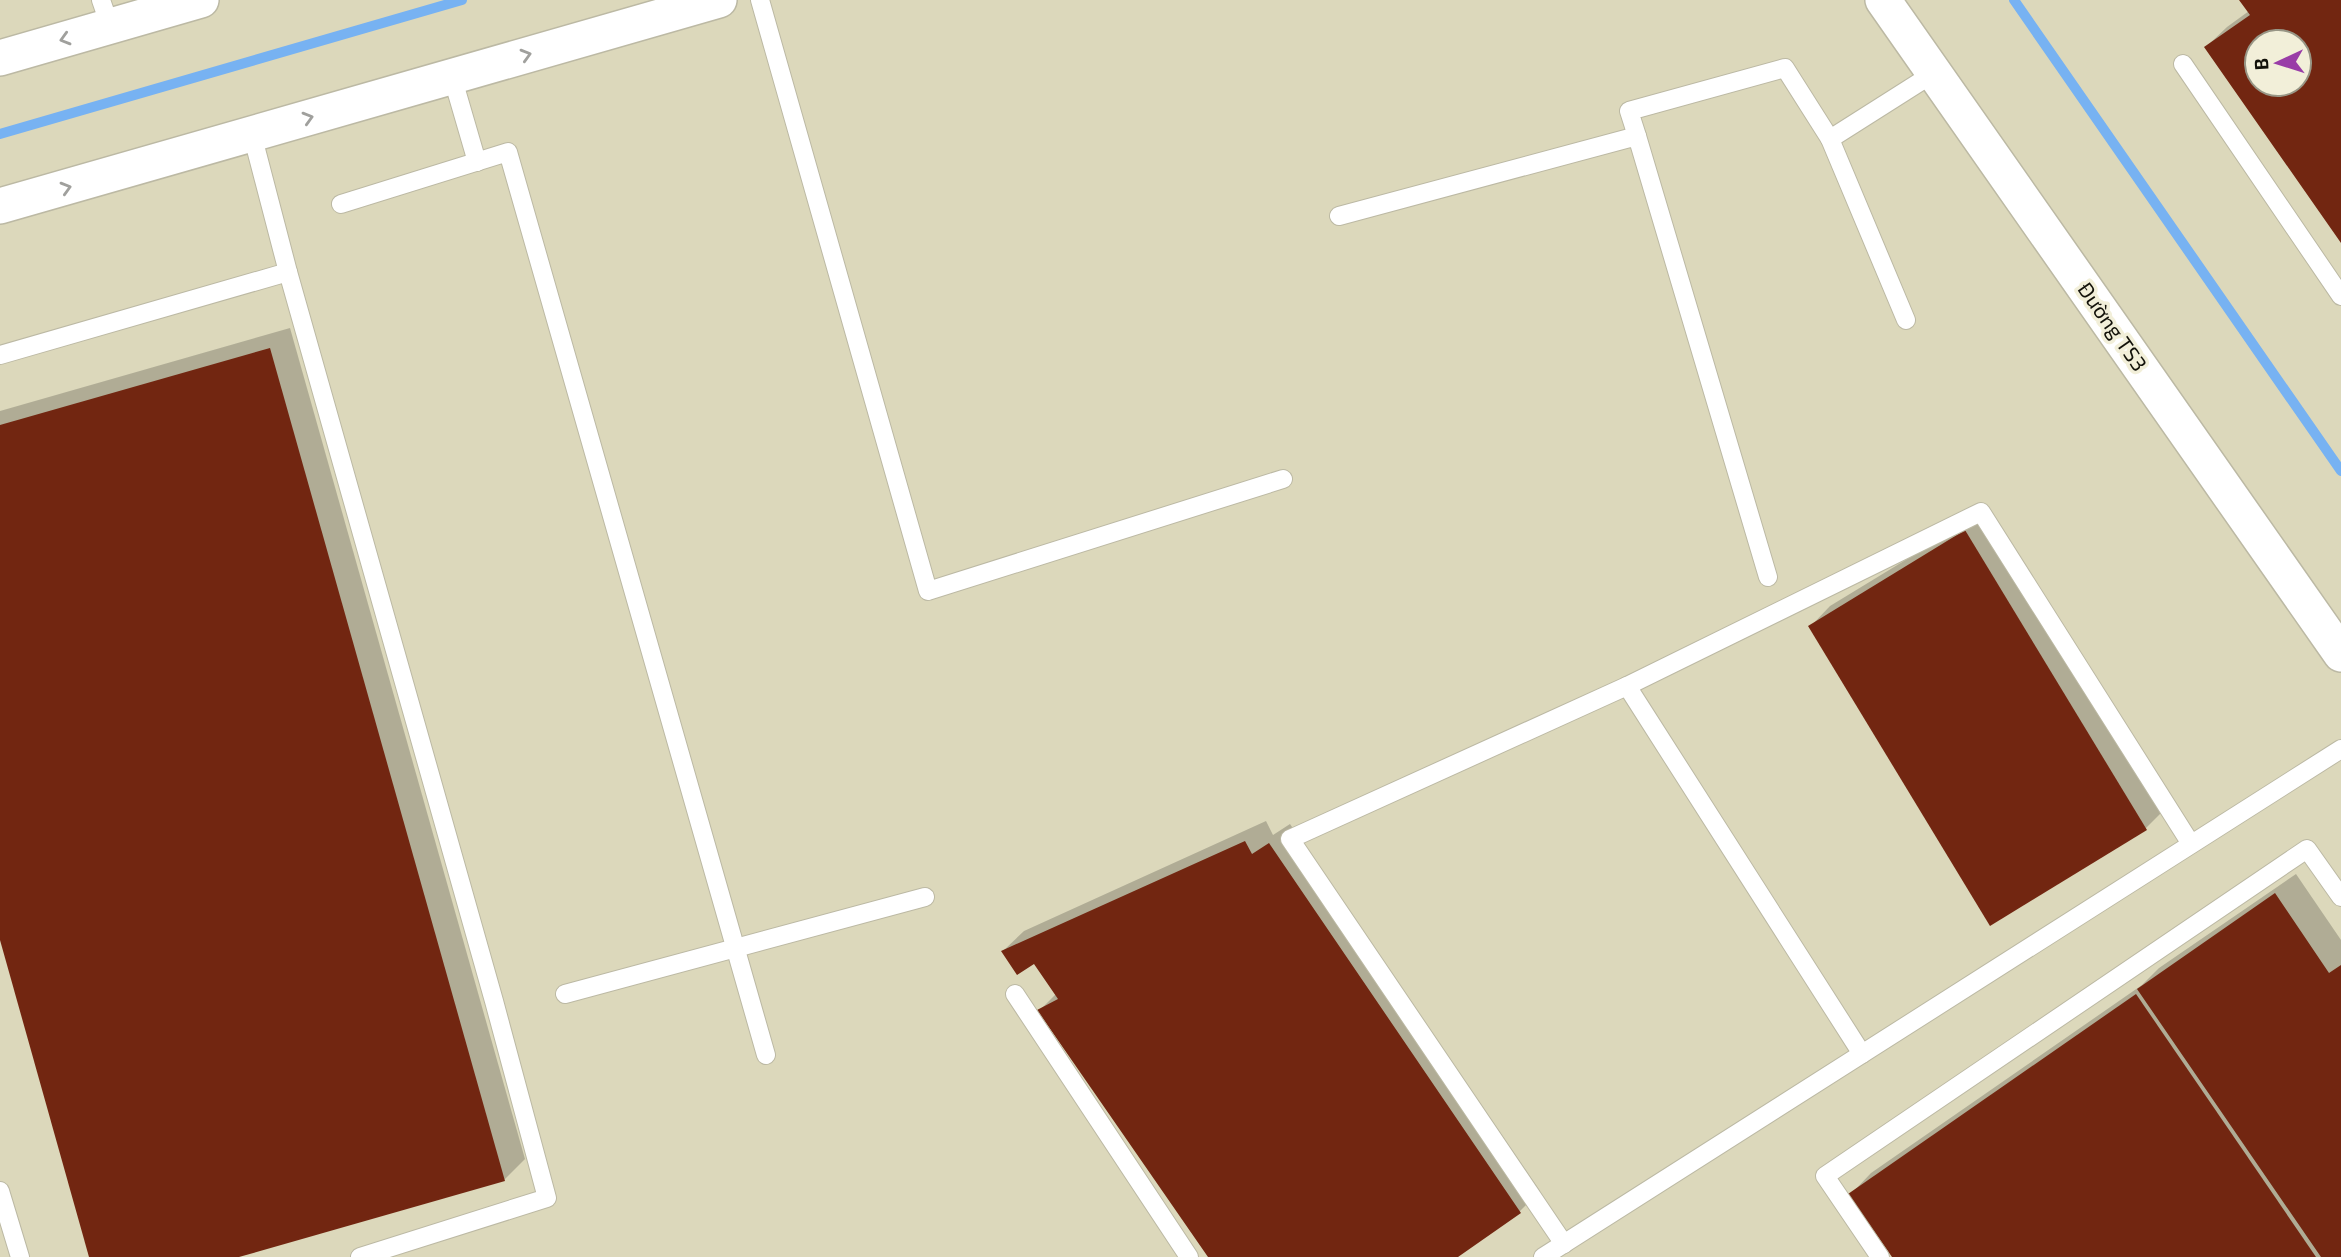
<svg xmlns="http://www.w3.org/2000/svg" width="2341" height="1257" viewBox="0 0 2341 1257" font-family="'Exo 2',sans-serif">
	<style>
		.built { fill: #dcd8bb; fill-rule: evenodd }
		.shadow { fill: #0003; fill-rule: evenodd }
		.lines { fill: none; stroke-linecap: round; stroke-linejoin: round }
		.stream { stroke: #77b2f2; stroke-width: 10 }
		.building { fill: #722611; fill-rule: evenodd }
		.lane-casing { stroke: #bcb9a4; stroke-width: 20 }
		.street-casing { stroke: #bcb9a4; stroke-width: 38 }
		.lane { stroke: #fff; stroke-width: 18 }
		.street { stroke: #fff; stroke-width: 35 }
		.oneway { stroke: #a0a09d }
		.labels { text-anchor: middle; stroke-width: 7; stroke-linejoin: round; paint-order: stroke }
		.street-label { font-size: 21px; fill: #121109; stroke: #f2efd9 }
	</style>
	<rect width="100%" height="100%" fill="#e5e1cc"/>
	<path class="built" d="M 0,0 L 2341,0 L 2341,1257 L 0,1257 ZM 2257,42 L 2299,42 L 2299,84 L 2257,84 Z"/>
	<g class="shadow">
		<path d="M 2241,0 L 2341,0 L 2341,240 L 2206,47 L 2227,27 L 2249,11 ZM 2257,42 L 2299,42 L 2299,84 L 2257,84 Z"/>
		<polygon points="290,328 525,1159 504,1180 233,1257 91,1257 0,933 0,411"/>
		<polygon points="1986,511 2166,808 2146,828 1810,627 1830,606"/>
		<polygon points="1266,821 1273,835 1290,824 1540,1191 1519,1212 1455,1257 1210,1257 1040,1010 1057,993 1034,962 1003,951 1024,931"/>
		<polygon points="2296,874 2341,940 2341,1257 1894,1257 1851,1194 1871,1173 2142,985 2159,968"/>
	</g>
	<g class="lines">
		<g class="stream">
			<polyline points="2014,0 2341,471"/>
			<polyline points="0,134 462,0"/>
		</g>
	</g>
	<g class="building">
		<path d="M 2239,0 L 2341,0 L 2341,243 L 2204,47 L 2250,15 ZM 2257,42 L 2299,42 L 2299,84 L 2257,84 Z"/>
		<polygon points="270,348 505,1181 239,1257 89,1257 0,940 0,425"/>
		<polygon points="1965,530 2147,830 1990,926 1808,626"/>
		<polygon points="1245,841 1252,854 1269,843 1521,1213 1458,1257 1208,1257 1037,1010 1058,999 1034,964 1017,975 1001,951"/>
		<polygon points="2275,893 2329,973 2341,965 2341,1257 2321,1257 2137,989"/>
		<polygon points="2136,994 2316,1257 1892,1257 1848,1194"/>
	</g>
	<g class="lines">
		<g class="lane-casing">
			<g id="lane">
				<polyline points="101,0 110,26"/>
				<polyline points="760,0 928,591 1283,479"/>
				<polyline points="2183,64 2341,296"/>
				<polyline points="452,76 477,162"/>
				<polyline points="252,134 288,272"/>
				<polyline points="1637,136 1629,111 1785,68 1830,139 1934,73"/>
				<polyline points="1830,139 1906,320"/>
				<polyline points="341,204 508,152 766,1055"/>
				<polyline points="1339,216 1637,136 1768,577"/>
				<polyline points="0,355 288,272 494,1001 547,1198 360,1257"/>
				<polyline points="565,994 925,897"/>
				<polyline points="1015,994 1189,1257"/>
				<polyline points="1862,1054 1627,686 1981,512 2191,844"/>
				<polyline points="0,1191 20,1257"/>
				<polyline points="1564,1244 1290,839 1627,686"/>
				<polyline points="1543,1257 2341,749"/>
				<polyline points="1880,1257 1825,1176 2307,849 2341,897"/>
			</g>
		</g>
		<g class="street-casing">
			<g id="street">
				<polyline points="1883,0 2341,654"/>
				<polyline points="0,58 201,0"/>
				<polyline points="0,206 719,0"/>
			</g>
		</g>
		<use href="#lane" class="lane"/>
		<use href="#street" class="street"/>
	</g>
	<defs><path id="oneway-chevron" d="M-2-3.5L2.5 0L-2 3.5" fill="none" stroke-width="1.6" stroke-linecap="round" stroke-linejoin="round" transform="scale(1.75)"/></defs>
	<g class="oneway">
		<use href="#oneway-chevron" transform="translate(65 39) rotate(164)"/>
		<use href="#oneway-chevron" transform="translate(526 55) rotate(-16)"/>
		<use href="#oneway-chevron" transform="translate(308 118) rotate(-16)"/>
		<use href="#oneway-chevron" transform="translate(66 188) rotate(-16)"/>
	</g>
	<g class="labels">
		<g class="street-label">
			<text transform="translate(2112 327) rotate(55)" y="7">Đường TS3</text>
		</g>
	</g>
	<g transform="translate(2278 63) rotate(266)"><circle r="33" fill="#f2efd9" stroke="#989686" stroke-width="2"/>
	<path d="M0-5L12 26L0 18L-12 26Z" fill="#993da7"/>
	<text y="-10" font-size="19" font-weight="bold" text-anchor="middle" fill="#121109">B</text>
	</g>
</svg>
